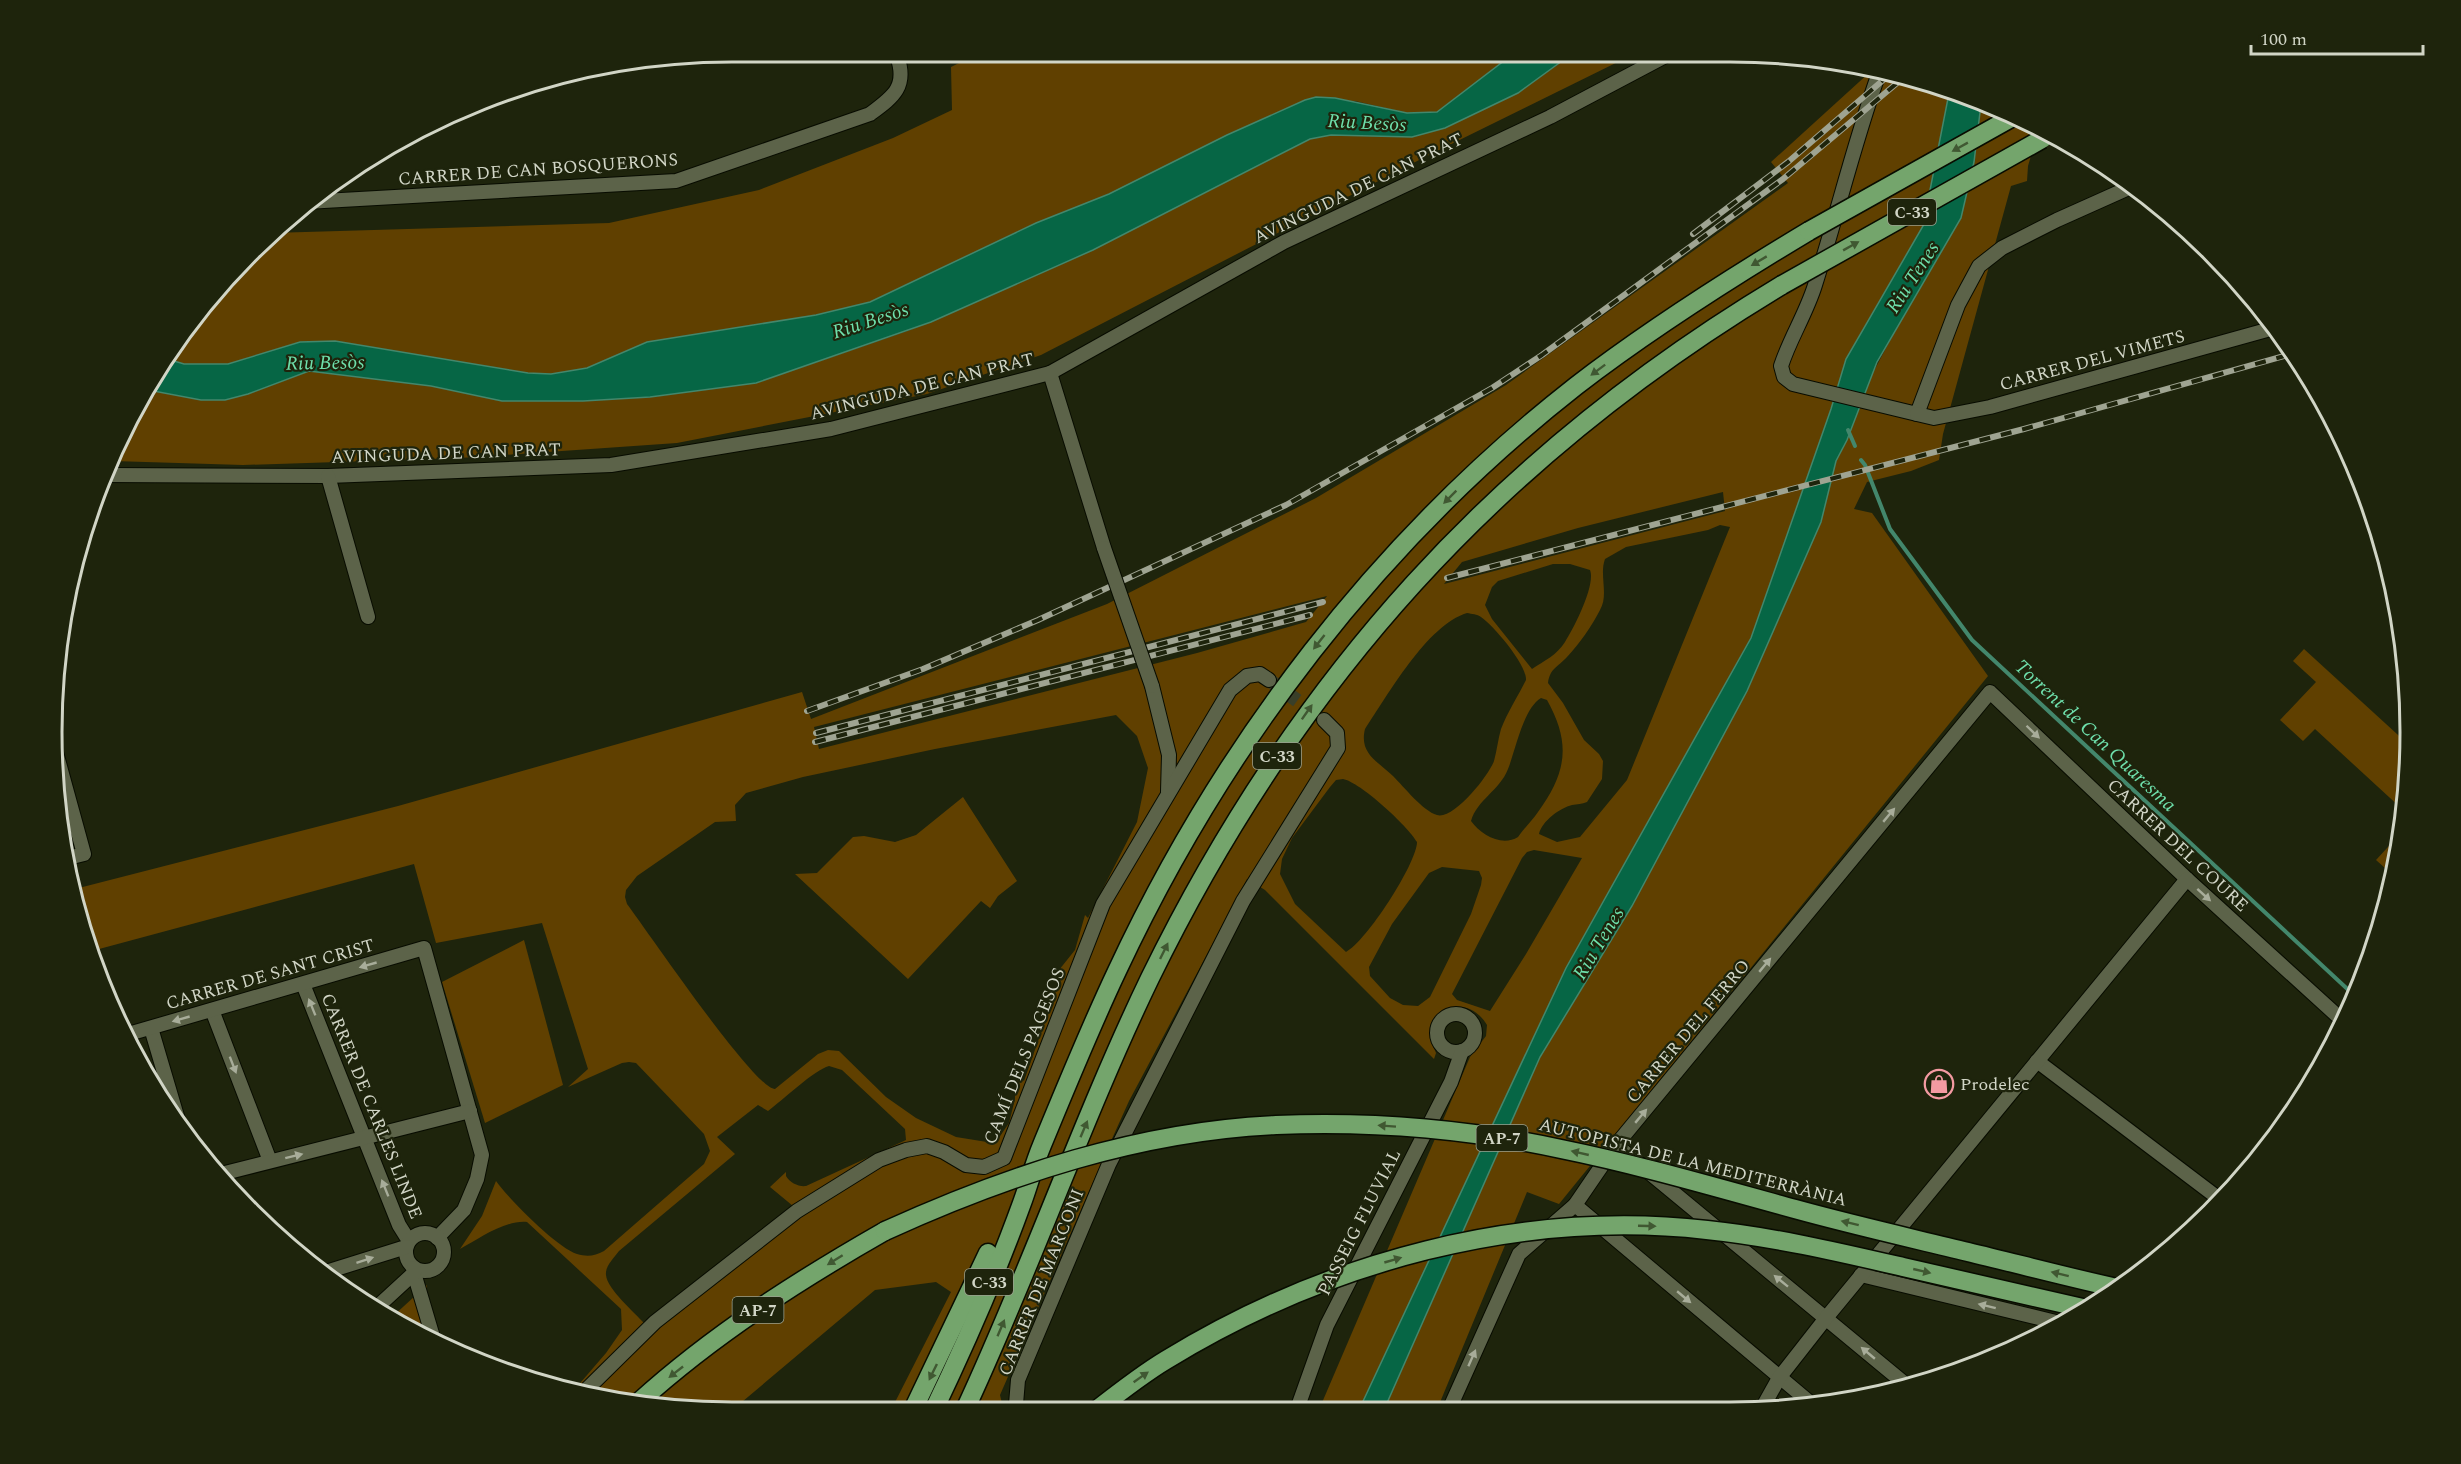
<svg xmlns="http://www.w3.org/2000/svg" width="2461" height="1464" viewBox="0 0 2461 1464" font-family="Spectral,serif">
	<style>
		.green { fill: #604000; fill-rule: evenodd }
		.water { fill: #066645; stroke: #43876c; stroke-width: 1.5 }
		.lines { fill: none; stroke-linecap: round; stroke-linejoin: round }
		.stream { stroke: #43876c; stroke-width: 4 }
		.street-tunnel { stroke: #393f28; stroke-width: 14; stroke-dasharray: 14 7; stroke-linecap: butt }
		.street-casing { stroke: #080c00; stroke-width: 16 }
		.highway-casing { stroke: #080c00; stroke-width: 21 }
		.street { stroke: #5c6349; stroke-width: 14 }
		.highway { stroke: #74a56c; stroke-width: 18 }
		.rail-casing { stroke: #9fa492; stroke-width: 6 }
		.rail { stroke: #1e240c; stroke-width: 4; stroke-dasharray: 11; stroke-linecap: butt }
		.street-bridge-casing { stroke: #080c00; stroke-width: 16; stroke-linecap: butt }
		.highway-bridge-casing { stroke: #080c00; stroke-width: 21; stroke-linecap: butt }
		.street-bridge { stroke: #5c6349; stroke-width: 14 }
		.highway-bridge { stroke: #74a56c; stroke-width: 18 }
		.oneway { fill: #405832 }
		.oneway2 { fill: #a8ad9a }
		.labels { text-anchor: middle; stroke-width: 4.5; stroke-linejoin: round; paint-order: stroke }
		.shield { fill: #1e240c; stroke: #9ba08e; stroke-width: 1.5 }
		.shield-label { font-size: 16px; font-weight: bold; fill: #d1d5c6 }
		.street-label { font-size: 18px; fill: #d1d5c6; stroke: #1e240c }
		.poi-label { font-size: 18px; fill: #d1d5c6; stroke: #1e240c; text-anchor: start }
		.water-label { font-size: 20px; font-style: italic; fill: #6edfab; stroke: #1e240c }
		.rim { fill: none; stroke: #d1d5c6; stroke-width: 3 }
	</style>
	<rect width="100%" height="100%" fill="#1e240c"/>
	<g class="green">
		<polygon points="1573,53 1636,53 1425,157 1041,355 927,394 677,443 460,458 243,465 113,461 148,390 201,400 225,400 248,394 309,371 431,386 502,401 583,401 651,397 756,383 910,330 1093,250 1310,139 1331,135 1412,137 1445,128 1518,93"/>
		<polygon points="1513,54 1437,112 1407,113 1355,101 1036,223 870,302 816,315 647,342 587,368 551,374 528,373 335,341 300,342 228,364 184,364 164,358 250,251 271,233 609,223 759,190 893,138 952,110 951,67 973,56"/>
		<path d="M 1870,72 L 1950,88 L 1923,226 L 1846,359 L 1831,409 L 1751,638 L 1566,968 L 1358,1412 L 1318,1412 L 1470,1057 L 1486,1036 L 1487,1025 C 1464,987 1417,1014 1436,1053 L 1434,1059 L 1265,890 L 1247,879 L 1129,1101 L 1111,1141 L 1000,1395 L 1004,1412 L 890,1412 L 951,1292 L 936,1282 L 875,1290 L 730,1412 L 687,1412 L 575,1389 L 606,1353 L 622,1330 L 621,1309 L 527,1222 C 504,1220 479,1239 460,1249 L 482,1216 L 496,1181 C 509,1199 556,1247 577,1254 C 587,1257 595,1256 604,1251 L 704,1164 L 710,1151 L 704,1134 L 636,1063 L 629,1062 L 622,1063 L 568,1087 L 588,1069 L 542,923 L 436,943 L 414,864 L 88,952 L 71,890 L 398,806 L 802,692 L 811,719 L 1107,604 L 1316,498 L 1506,385 L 1788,183 L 1771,162 ZM 1723,492 L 1725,511 L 1444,584 L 1462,562 L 1578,528 ZM 1720,525 L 1730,527 L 1627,780 L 1580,837 L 1557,842 L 1539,834 C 1542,821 1560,808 1572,805 C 1577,804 1582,804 1587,802 L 1602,779 L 1603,761 L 1599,754 L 1584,740 L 1563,703 L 1548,683 C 1550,668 1558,667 1567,657 C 1579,644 1592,626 1600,610 C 1609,595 1599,575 1605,559 L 1626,547 L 1708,530 ZM 1553,564 L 1570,564 L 1590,570 C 1596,585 1574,628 1565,642 C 1557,655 1544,661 1532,669 L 1492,619 L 1485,605 L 1492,587 L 1498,581 ZM 1327,596 L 1306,622 L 1197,653 L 819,749 L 814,727 ZM 1467,613 C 1472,614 1477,614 1481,617 C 1494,626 1527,665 1526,680 C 1518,696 1507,713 1501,729 C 1498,739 1497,750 1494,761 C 1489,775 1454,820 1437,815 C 1423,811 1404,787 1393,776 C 1377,761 1359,753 1365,729 C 1388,695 1427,625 1467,613 ZM 1541,698 L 1547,700 C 1571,743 1567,772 1538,812 C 1532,821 1524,828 1518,837 C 1502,847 1481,835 1471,821 C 1477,800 1500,790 1508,769 C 1516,749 1523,709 1541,698 ZM 1116,715 L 1137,736 L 1148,768 L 1137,822 L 1088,918 L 1085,915 L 1075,950 L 1059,970 L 1062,973 L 1024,1081 L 1015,1073 L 1015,1099 L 1009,1123 L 998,1139 L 987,1142 L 956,1137 L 916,1118 L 886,1097 L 839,1051 L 828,1050 L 818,1054 L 775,1089 C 755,1090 646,929 627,904 L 625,897 L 626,890 L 637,876 L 715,822 L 736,821 L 735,805 L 746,793 L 803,777 L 935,749 ZM 1343,779 C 1360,782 1408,826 1417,842 C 1417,863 1366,942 1346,952 L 1295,904 L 1280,874 L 1282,859 L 1292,838 L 1330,787 L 1336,780 ZM 1534,850 L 1582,858 L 1526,954 L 1490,1011 L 1457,1000 L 1452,994 L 1522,858 L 1527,852 ZM 1442,867 L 1479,871 L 1482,878 L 1481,885 L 1471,914 L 1430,997 L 1418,1006 L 1403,1005 L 1390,998 L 1370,976 L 1369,967 L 1392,924 L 1429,873 ZM 829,1066 L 842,1070 L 905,1129 L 906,1140 L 806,1186 C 799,1187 790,1183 786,1176 L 786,1172 L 770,1187 L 793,1206 L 644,1323 C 635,1313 607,1289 606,1275 C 605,1266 614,1258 619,1251 L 735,1154 L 717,1137 L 758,1105 L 768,1111 C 783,1100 814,1070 829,1066 Z"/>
		<polygon points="1981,104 2038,132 2028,166 2027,181 2011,186 1943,434 1939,460 1911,471 1867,482 1854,509 1872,513 1988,676 1559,1204 1527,1192 1436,1412 1383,1412 1540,1057 1632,906 1747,691 1821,522 1836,461 1847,440 1868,382 1904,314 1974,162"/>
		<polygon points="2304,649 2409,745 2402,809 2315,729 2303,741 2280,720 2316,682 2293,661"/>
		<polygon points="963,797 1017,881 998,896 990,908 981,901 908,979 795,874 817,873 853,837 864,836 895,842 916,835"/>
		<polygon points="2400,834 2394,876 2376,860"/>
		<polygon points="524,940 563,1085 485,1123 442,982"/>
		<polygon points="427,1285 426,1295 439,1340 392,1317"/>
	</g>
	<g class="water">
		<polygon points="1573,53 1518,93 1445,128 1412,137 1331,135 1310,139 1093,250 931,322 756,383 650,397 583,401 502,401 431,386 309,371 248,394 225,400 201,400 148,390 164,358 184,364 228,364 300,342 335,341 528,373 551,374 587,368 647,342 816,315 870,302 1036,223 1109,194 1227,135 1305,100 1316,97 1335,98 1407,113 1437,112 1513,54"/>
		<polygon points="1950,88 1981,104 1974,162 1961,218 1877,362 1847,440 1836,461 1821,522 1747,691 1632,906 1540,1057 1383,1412 1358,1412 1566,968 1751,638 1831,409 1846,359 1923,226"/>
	</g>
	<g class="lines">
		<g class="stream">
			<polyline points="1848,430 1855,446"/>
			<polyline points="1861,460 1865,465 1890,529 1972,640 2356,997"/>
		</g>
		<polyline class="street-tunnel" points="1269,680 1317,715"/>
		<g class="street-casing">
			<g id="street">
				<path d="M 1879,73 C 1854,143 1837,215 1815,285 C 1806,314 1790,338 1781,366 L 1784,377 L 1793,384 L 1917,414 L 1958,305 L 1979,266 L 2002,248 L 2057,220 L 2133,186"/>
				<path d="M 306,202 L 676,181 L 870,114 C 893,97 908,87 897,56"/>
				<polyline points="1050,373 1104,548"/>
				<polyline points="1917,414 1934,418 1990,407 2274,328"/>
				<polyline points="106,475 328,476 611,465 831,429 1050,373 1284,242 1550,117 1671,53"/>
				<polyline points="328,476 368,617"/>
				<polyline points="1152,686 1169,755 1168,792"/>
				<polyline points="51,734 84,854 64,859"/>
				<polyline points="303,984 399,1225 409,1241"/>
				<polyline points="212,1010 270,1161"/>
				<circle cx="1456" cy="1033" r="19"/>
				<polyline points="151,1028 182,1133"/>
				<polyline points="125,1035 424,948 482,1155 477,1179 464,1210 437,1238"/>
				<polyline points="2037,1061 2218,1198"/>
				<polyline points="1616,1145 1910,1388"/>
				<polyline points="217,1175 470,1111"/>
				<polyline points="1575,1205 1813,1405"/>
				<circle cx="425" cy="1252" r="19"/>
				<polyline points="323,1273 406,1247"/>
				<polyline points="414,1273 433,1337"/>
				<polyline points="1861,1275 2064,1324"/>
				<polyline points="375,1309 414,1273 414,1268"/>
				<polyline points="585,1391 655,1322 797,1211 879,1160 906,1150 927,1146 944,1152 966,1165 984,1167 1004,1158 1103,904 1230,690 1247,676 1260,674 1269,680"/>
				<polyline points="1025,1412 1016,1404 1018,1380 1109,1164 1243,901 1338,748 1337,733 1324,720"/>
				<polyline points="1296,1412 1327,1325 1451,1082 1462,1051"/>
				<polyline points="1448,1412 1519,1254 1575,1205 1616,1145 1990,692 2187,879 2343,1021"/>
				<polyline points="1760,1412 1779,1378 1826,1318 2187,879"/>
			</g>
		</g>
		<g class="highway-casing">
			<g id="highway">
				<path d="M 639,1402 C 713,1335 799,1280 885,1231"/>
				<polyline points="912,1412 988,1253"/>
				<path d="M 933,1412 C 965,1345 997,1272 1022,1203 C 1029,1184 1034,1164 1042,1145 C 1066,1087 1090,1028 1117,971 C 1223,744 1378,541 1576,386 C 1650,329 1729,279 1809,231"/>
				<path d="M 964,1412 C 1031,1269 1082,1119 1150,978 C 1296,679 1497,456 1782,285"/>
			</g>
		</g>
		<use href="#street" class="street"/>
		<use href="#highway" class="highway"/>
		<g class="rail-casing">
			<g id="rail">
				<polyline points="1693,234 1788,162 1889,75"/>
				<polyline points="1447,578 2024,429 2295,353"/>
				<polyline points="807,711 923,669 1038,620 1286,505 1492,388 1542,355 1783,179 1903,78"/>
				<polyline points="816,733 1323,602"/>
				<polyline points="815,742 1310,615"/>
			</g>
		</g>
		<use href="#rail" class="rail"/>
		<g class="street-bridge-casing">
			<polyline id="street-bridge" points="1104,548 1152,686"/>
		</g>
		<g class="highway-bridge-casing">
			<g id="highway-bridge">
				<polyline points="1809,231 2011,118"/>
				<polyline points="1782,285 2042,139"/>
				<path d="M 885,1231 C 1008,1175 1140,1131 1276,1125 C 1372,1121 1468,1129 1561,1149 C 1640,1165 1718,1188 1795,1209 C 1853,1225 1911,1238 1968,1252 C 2018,1264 2067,1277 2117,1288"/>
				<path d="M 1094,1412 C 1117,1394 1141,1375 1166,1360 C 1326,1262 1520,1209 1707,1230 C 1774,1237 1838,1252 1903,1267 C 1965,1281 2026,1295 2087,1309"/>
			</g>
		</g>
		<use href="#street-bridge" class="street-bridge"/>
		<use href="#highway-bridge" class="highway-bridge"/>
	</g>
	<defs><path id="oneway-solid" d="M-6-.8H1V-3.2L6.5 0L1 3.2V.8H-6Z" transform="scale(1.5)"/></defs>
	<g class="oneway">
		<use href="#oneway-solid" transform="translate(1960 147) rotate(151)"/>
		<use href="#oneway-solid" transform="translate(1851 246) rotate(-29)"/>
		<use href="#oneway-solid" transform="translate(1759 261) rotate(149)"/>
		<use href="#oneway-solid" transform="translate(1598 370) rotate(143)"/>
		<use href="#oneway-solid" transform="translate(1450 497) rotate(135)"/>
		<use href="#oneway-solid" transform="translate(1319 642) rotate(128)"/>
		<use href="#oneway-solid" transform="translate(1307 712) rotate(-55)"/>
		<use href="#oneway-solid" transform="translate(1164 951) rotate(-64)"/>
		<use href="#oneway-solid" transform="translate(1387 1126) rotate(-176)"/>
		<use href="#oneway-solid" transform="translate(1084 1129) rotate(-67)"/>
		<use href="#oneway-solid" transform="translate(1580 1153) rotate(-167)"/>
		<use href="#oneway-solid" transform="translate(1850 1223) rotate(-166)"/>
		<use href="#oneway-solid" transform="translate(1647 1226) rotate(2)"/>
		<use href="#oneway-solid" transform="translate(835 1260) rotate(148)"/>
		<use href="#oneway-solid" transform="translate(1393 1260) rotate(-16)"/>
		<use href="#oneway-solid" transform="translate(1922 1271) rotate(13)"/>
		<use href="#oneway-solid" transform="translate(2060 1274) rotate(-166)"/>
		<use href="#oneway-solid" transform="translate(1001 1328) rotate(-67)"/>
		<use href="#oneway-solid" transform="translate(676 1372) rotate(142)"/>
		<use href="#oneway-solid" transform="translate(933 1372) rotate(116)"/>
		<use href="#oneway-solid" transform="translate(1141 1377) rotate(-35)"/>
	</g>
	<g class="oneway2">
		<use href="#oneway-solid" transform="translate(2033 732) rotate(44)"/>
		<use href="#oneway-solid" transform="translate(1889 815) rotate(-50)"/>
		<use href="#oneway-solid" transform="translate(2204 895) rotate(42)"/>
		<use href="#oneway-solid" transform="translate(368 965) rotate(164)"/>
		<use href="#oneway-solid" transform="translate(1765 965) rotate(-50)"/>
		<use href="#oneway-solid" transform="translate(312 1007) rotate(-112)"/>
		<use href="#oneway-solid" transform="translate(181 1019) rotate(164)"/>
		<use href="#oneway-solid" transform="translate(233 1065) rotate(69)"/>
		<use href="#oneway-solid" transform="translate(1641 1116) rotate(-50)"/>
		<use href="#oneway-solid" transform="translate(294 1156) rotate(-14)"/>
		<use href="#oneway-solid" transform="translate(385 1188) rotate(-112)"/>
		<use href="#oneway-solid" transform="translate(365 1260) rotate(-18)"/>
		<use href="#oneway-solid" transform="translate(1781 1281) rotate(-141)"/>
		<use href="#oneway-solid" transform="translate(1684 1297) rotate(40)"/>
		<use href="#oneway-solid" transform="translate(1987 1306) rotate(-166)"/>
		<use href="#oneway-solid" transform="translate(1868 1353) rotate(-140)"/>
		<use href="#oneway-solid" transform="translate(1472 1358) rotate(-66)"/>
	</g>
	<defs>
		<g id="shop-ring" transform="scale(1.5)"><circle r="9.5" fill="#1e240c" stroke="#f49aa2" stroke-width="1.5"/><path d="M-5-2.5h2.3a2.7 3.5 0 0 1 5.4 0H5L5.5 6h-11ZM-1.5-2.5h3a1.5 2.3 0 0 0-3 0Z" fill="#f49aa2"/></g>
	</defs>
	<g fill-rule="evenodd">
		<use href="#shop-ring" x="1939" y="1084"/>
	</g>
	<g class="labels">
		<g class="shield">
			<rect x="1888" y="199" width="48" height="26" rx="4.5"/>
			<rect x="1253" y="743" width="48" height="26" rx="4.5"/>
			<rect x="1476.5" y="1125" width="51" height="26" rx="4.5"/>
			<rect x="965" y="1269" width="48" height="26" rx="4.5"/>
			<rect x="732.5" y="1297" width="51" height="26" rx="4.5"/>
		</g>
		<g class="shield-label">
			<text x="1912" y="218">C-33</text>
			<text x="1277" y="762">C-33</text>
			<text x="1502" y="1144">AP-7</text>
			<text x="989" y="1288">C-33</text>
			<text x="758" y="1316">AP-7</text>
		</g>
		<g class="street-label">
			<text transform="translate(538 169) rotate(-4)" y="6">CARRER DE CAN BOSQUERONS</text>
			<text transform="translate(1358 188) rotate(-26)" y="6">AVINGUDA DE CAN PRAT</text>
			<text transform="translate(2092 360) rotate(-15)" y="6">CARRER DEL VIMETS</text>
			<text transform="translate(922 386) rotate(-14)" y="6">AVINGUDA DE CAN PRAT</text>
			<text transform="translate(446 453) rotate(-2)" y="6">AVINGUDA DE CAN PRAT</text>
			<text transform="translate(2178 845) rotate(43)" y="6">CARRER DEL COURE</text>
			<text transform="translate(270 974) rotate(-16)" y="6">CARRER DE SANT CRIST</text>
			<text transform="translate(1688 1031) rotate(-50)" y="6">CARRER DEL FERRO</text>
			<text transform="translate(1024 1056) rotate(-68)" y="6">CAMÍ DELS PAGESOS</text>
			<text transform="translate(372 1106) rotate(68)" y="6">CARRER DE CARLES LINDE</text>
			<text transform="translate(1693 1162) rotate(14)" y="6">AUTOPISTA DE LA MEDITERRÀNIA</text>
			<text transform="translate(1359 1222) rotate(-63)" y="6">PASSEIG FLUVIAL</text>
			<text transform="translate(1041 1282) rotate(-68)" y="6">CARRER DE MARCONI</text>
		</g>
		<g class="poi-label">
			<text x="1960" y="1090">Prodelec</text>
		</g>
		<g class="water-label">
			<text transform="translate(1367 122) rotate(3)" y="7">Riu Besòs</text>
			<text transform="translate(1912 277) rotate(-57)" y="7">Riu Tenes</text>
			<text transform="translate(870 320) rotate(-18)" y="7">Riu Besòs</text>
			<text transform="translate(325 362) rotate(-1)" y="7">Riu Besòs</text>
			<text transform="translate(2096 735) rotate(43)" y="7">Torrent de Can Quaresma</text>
			<text transform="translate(1598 943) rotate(-59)" y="7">Riu Tenes</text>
		</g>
	</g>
	<path d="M0 0H2461V1464H0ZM732 62H1730A670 670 0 0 1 2400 732V732A670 670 0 0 1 1730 1402H732A670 670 0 0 1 62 732V732A670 670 0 0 1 732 62Z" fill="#1e240c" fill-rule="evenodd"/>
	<path class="rim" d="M732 62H1730A670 670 0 0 1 2400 732V732A670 670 0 0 1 1730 1402H732A670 670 0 0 1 62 732V732A670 670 0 0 1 732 62Z"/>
	<path d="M2251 45v9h172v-9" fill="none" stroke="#d1d5c6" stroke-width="3"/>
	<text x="2260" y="45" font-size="18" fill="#d1d5c6" stroke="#1e240c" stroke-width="4.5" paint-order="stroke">100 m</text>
</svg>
